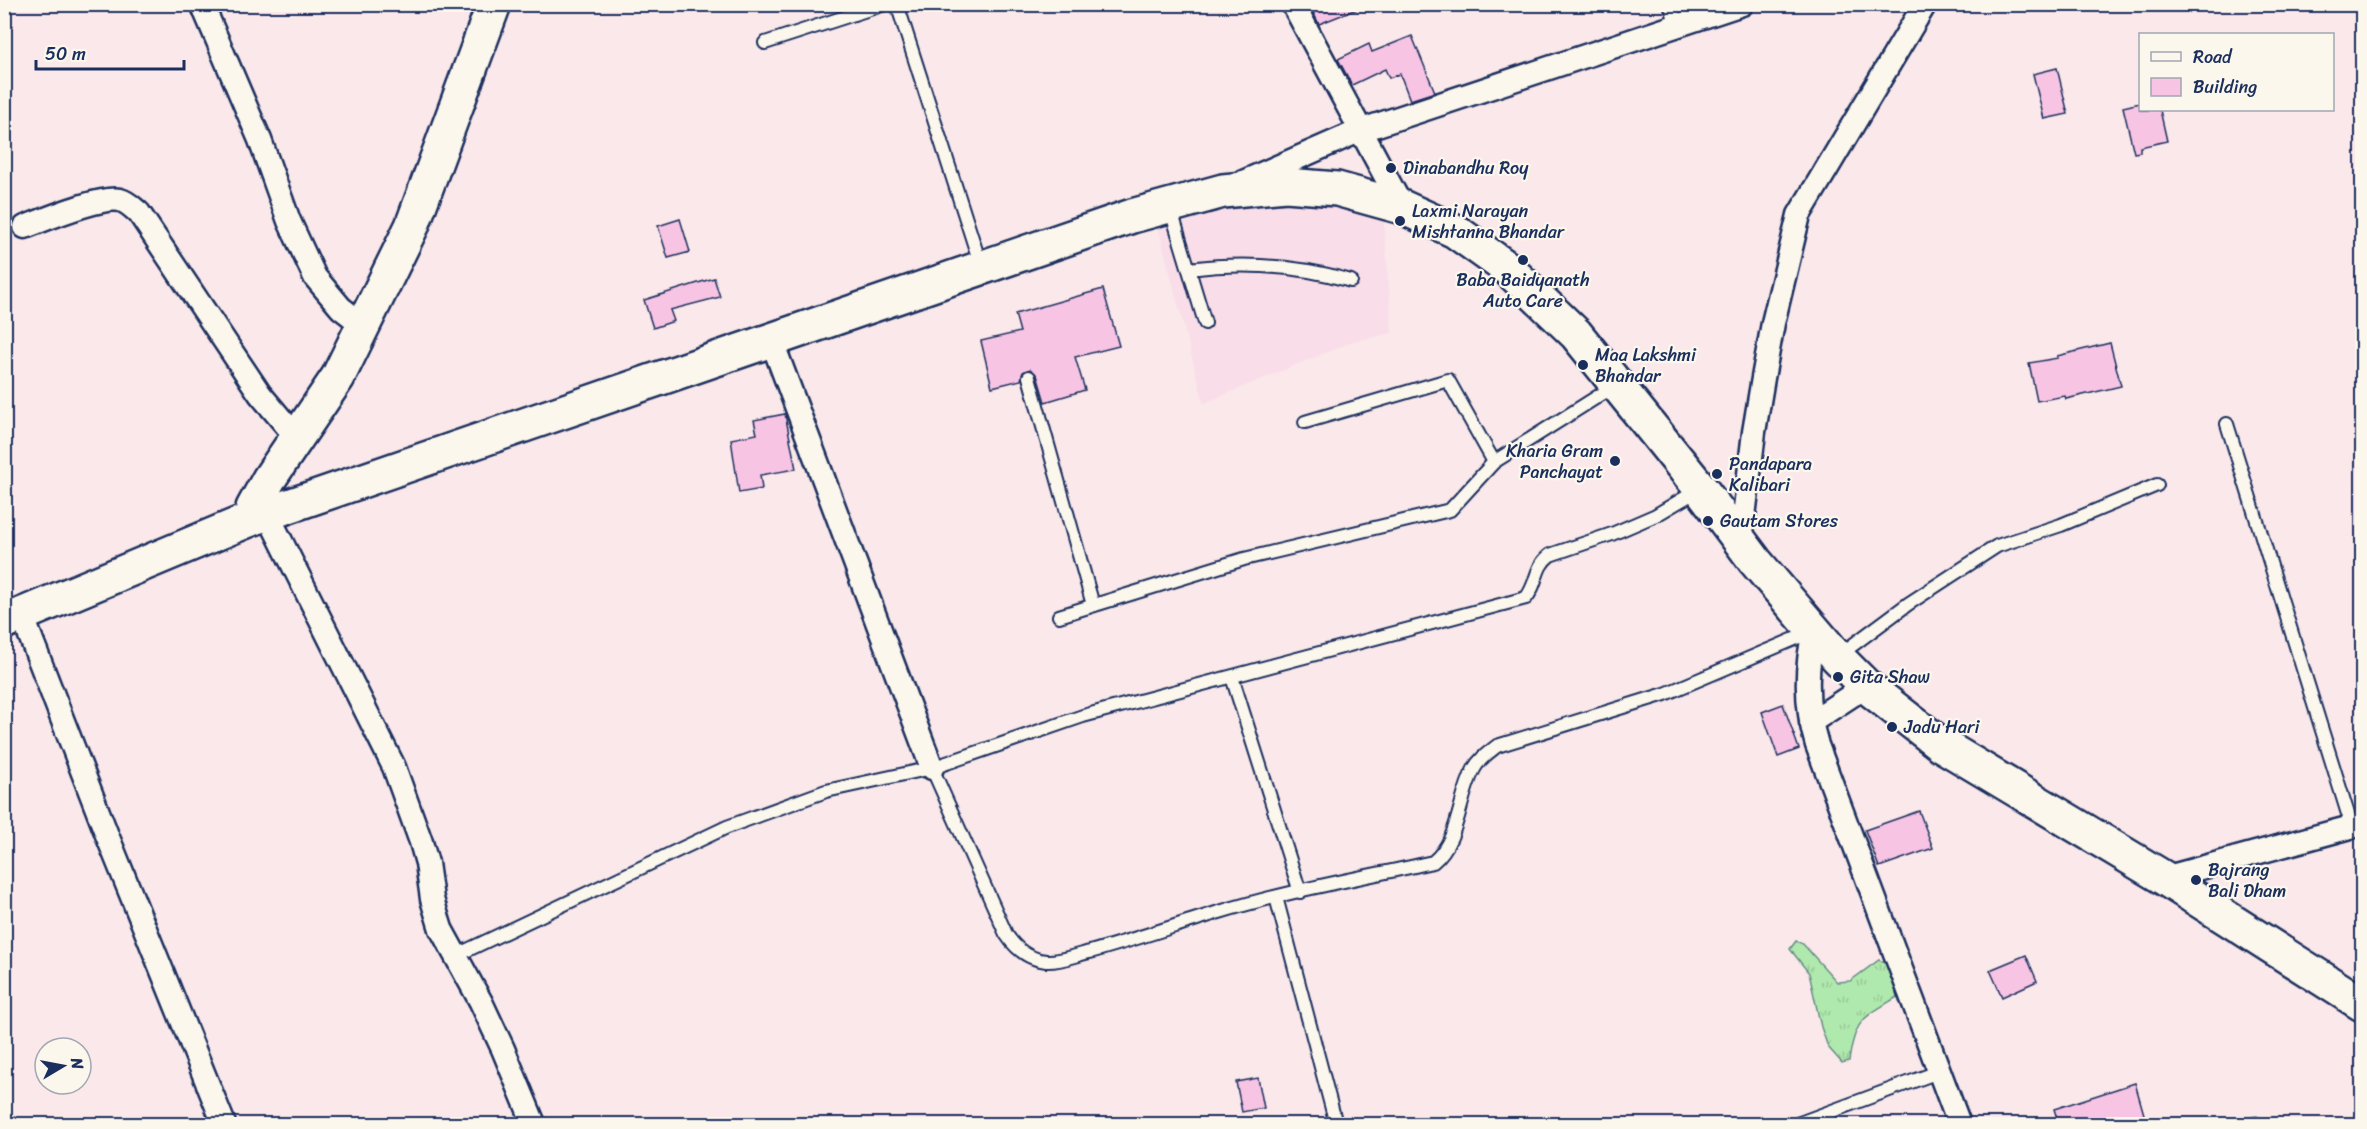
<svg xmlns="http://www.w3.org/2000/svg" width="2367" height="1129" viewBox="0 0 2367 1129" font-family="Sriracha,sans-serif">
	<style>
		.built { fill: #f9dde8 }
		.grass { fill: url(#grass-tufts); stroke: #668c86; stroke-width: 1.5 }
		.building { fill: #f7c4e4; stroke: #1b2f5e; stroke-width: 1.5 }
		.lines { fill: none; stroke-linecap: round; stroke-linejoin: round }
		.lane-casing { stroke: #1b2f5e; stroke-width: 16 }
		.street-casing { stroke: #1b2f5e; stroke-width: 27 }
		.secondary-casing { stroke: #1b2f5e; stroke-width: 38 }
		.lane { stroke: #fbf7ec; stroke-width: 12 }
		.street { stroke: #fbf7ec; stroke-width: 22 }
		.secondary { stroke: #fbf7ec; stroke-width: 33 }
		.poi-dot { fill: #1b2f5e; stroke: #fbf7ec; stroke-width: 2 }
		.labels { text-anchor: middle; stroke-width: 4.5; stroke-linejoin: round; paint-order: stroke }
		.poi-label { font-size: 18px; fill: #1b2f5e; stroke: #fbf7ec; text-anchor: start }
	</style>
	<defs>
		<pattern id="grass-tufts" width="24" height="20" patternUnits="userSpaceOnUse" patternTransform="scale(1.5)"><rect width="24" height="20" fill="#b0e9ad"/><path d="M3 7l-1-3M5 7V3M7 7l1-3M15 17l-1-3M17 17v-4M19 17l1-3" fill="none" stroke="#97c897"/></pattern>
	</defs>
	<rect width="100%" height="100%" fill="#fae8ea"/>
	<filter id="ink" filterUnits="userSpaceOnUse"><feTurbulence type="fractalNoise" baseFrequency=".0167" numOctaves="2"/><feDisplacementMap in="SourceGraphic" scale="12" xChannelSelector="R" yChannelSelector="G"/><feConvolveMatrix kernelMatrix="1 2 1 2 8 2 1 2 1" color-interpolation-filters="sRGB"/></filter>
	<g filter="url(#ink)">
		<polygon class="built" points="1317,200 1383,212 1392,333 1353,341 1204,403 1157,223 1232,206"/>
		<g class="grass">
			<path d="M 1796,941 L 1803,944 L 1837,982 L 1850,981 L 1879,960 L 1891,967 L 1897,997 C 1863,1018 1855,1019 1849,1061 L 1842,1063 L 1828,1047 L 1821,1027 L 1809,973 L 1790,949 Z"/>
			<polygon points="2257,1116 2266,1124 2204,1124 2210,1122"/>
		</g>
		<g class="building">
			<polygon points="1309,4 1366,4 1367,5 1319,24"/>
			<polygon points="1412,36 1435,92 1410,100 1400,74 1389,78 1385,69 1352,85 1338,59 1369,44 1372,52"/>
			<polygon points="2057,68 2068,114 2044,119 2033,74"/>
			<polygon points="2140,103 2140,110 2160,110 2167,141 2140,147 2140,152 2134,153 2123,107"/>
			<polygon points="680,219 690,252 668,258 658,226"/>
			<polygon points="714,278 720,297 670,310 674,321 653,328 644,300"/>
			<polygon points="1103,289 1119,346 1075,357 1085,390 1045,402 1037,375 1030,369 1023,372 1021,380 992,387 981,341 1020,332 1015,314"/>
			<polygon points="2110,343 2121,386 2066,399 2065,396 2037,401 2029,363 2058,358 2057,356"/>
			<polygon points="785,414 796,469 760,475 762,489 739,493 731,439 757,434 754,420"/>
			<polygon points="1783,704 1799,749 1778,757 1762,712"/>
			<polygon points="1919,811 1933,848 1879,867 1865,830"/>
			<polygon points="2026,955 2037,981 2002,997 1990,970"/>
			<polygon points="1258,1078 1264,1108 1242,1112 1236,1082"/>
			<polygon points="2135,1083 2147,1125 2059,1125 2054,1109"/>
		</g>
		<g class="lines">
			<g class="lane-casing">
				<g id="lane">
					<polyline points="897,4 981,266"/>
					<polyline points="1670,4 1677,25"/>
					<polyline points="765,43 885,4"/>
					<polyline points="1170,207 1205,323"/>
					<path d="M 1189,269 C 1245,262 1297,265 1351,281"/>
					<polyline points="1029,377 1093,605"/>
					<polyline points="1305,422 1448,380 1494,462"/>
					<polyline points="2227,424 2352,827"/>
					<polyline points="1059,616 1244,559 1450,510 1494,462 1616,385"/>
					<polyline points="1838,656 1908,604 1997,546 2061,525 2157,485"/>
					<polyline points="1232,677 1300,892"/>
					<path d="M 932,768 L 1006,934 C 1015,948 1028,959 1046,961 C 1061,962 1076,955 1090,952 C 1133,940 1174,926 1216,913 C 1287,891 1361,878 1433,862 C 1460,840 1458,798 1474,769 C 1479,759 1488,753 1497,746 L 1665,694 L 1811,632"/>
					<polyline points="1276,897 1336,1124"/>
					<path d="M 455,956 L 727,827 L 826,791 L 932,768 L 1083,716 L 1526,598 C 1538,584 1534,567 1550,555 L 1612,534 L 1656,515 L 1700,489"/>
					<polyline points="1797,1124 1938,1072"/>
				</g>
			</g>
			<g class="street-casing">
				<g id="street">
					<polyline points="202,4 260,140 289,221 315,277 341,308 363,325"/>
					<polyline points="1293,4 1402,207"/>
					<polyline points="1243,182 1359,131 1742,4"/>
					<path d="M 25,227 C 46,219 100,196 120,200 C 128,202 133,208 139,213 L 260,394 L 297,438"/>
					<polyline points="771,339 932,768"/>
					<polyline points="267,513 394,767 421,842 427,863 432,899 441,929 481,1002 503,1049 534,1124"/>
					<polyline points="1741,542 1754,432 1763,378 1773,323 1799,215 1925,4"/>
					<polyline points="22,615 107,835 224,1124"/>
					<path d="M 1814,631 C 1805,670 1805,706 1817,745 L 1959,1124"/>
					<polyline points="1811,722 1866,686"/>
					<polyline points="2164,878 2362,824"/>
				</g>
			</g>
			<g class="secondary-casing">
				<g id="secondary">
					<polyline points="251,519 253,508 269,479 338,377 412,226 494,4"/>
					<polyline points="4,622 251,519 1132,216 1223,191 1286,185 1337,189 1402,207 1455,231 1507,268 1576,334 1701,489 1755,561 1837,657 1866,686 1940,744 2164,878 2362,1004"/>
				</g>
			</g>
			<use href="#lane" class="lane"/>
			<use href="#street" class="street"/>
			<use href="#secondary" class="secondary"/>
		</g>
	</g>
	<g class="poi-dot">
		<circle cx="1391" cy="168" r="6"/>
		<circle cx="1400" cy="221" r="6"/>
		<circle cx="1523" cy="260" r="6"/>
		<circle cx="1583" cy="365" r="6"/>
		<circle cx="1615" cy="461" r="6"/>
		<circle cx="1717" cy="474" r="6"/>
		<circle cx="1708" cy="521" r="6"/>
		<circle cx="1838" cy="677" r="6"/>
		<circle cx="1892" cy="727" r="6"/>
		<circle cx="2196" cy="880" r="6"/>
	</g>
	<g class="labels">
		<g class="poi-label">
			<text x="1403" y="174">Dinabandhu Roy</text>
			<text x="1412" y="217">Laxmi Narayan<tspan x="1412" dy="21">Mishtanna Bhandar</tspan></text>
			<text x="1523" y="286" text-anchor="middle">Baba Baidyanath<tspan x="1523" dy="21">Auto Care</tspan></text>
			<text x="1595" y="361">Maa Lakshmi<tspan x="1595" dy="21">Bhandar</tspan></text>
			<text x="1603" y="457" text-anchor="end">Kharia Gram<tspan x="1603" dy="21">Panchayat</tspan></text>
			<text x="1729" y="470">Pandapara<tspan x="1729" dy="21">Kalibari</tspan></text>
			<text x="1720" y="527">Gautam Stores</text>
			<text x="1850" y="683">Gita Shaw</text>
			<text x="1904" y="733">Jadu Hari</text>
			<text x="2208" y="876">Bajrang<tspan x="2208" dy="21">Bali Dham</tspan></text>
		</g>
	</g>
	<rect width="2367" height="1129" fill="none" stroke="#fbf7ec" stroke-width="24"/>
	<rect x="12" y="12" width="2343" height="1105" fill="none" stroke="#1b2f5e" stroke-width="2" filter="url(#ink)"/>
	<rect x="2139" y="33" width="195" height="78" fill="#fbf7ec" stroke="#a1a7b3" stroke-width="1.5"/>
	<rect x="2151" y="52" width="30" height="9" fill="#fbf7ec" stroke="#a1a7b3" stroke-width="1.5"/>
	<text x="2193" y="63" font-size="18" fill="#1b2f5e">Road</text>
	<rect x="2151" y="78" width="30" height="18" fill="#f7c4e4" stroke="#a1a7b3" stroke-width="1.5"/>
	<text x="2193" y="93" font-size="18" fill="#1b2f5e">Building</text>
	<g transform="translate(63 1066) rotate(80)"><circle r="28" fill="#fbf7ec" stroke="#a1a7b3" stroke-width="1.5"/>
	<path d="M0-4.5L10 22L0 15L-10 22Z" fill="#1b2f5e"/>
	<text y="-9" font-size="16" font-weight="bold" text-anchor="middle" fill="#1b2f5e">N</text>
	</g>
	<path d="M36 60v9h148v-9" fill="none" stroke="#1b2f5e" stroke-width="3"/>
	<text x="45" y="60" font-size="18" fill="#1b2f5e" stroke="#fbf7ec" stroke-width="4.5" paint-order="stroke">50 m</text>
</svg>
